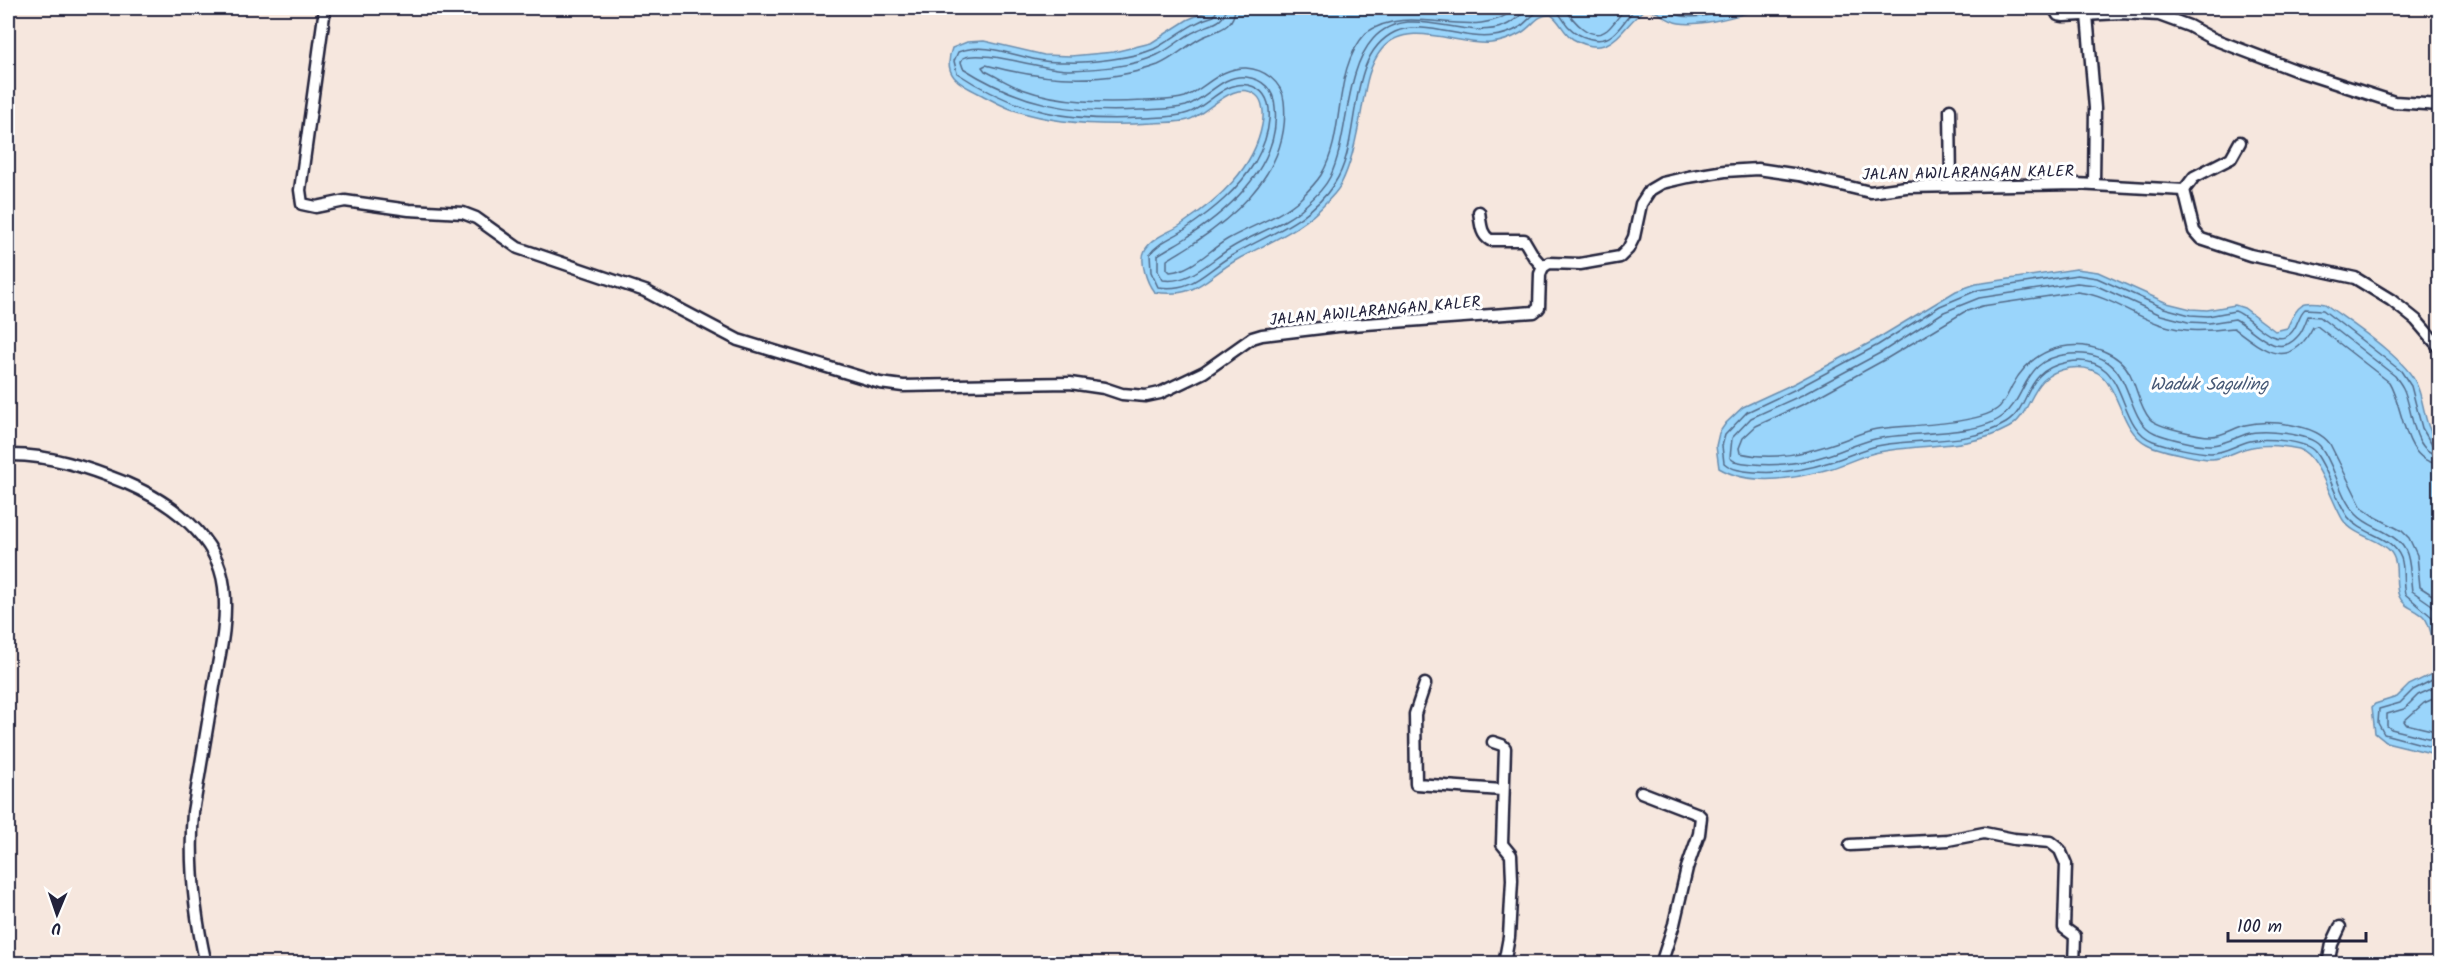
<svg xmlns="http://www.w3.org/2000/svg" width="2447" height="971" viewBox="0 0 2447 971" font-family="Kalam,sans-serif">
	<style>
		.water { fill: #9ad5fb; stroke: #6a8dae; stroke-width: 1.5 }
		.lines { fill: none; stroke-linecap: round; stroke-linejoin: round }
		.shore { stroke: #526a88; stroke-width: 1.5 }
		.street-casing { stroke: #22223b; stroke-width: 15 }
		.street { stroke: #fff; stroke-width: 10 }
		.labels { text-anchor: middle; stroke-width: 6; stroke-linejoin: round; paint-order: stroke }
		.street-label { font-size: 16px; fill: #22223b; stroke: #fff }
		.water-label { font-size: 18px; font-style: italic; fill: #465875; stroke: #fff }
	</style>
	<rect width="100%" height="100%" fill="#f6e7de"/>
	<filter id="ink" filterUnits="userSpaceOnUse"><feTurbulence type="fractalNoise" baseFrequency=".0167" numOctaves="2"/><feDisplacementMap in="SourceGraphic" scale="12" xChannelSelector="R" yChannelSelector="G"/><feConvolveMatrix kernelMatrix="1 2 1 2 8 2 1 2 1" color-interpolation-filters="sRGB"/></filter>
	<g filter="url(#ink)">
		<g class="water">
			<path d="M 1228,8 L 1766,8 C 1742,14 1703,27 1679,23 C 1665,21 1659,9 1645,9 C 1620,28 1612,61 1573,39 C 1563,33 1560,20 1551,15 C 1537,14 1533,26 1521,33 C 1512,38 1502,42 1491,43 C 1458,46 1408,18 1382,49 C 1367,67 1365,92 1361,114 C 1356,138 1352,162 1341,184 C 1338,191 1332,196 1327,202 C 1303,229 1271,241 1240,258 C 1205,277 1198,299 1154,292 C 1147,283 1139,261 1145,250 C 1152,237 1171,232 1182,224 C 1218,200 1254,169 1262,125 C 1264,116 1264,101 1256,95 C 1234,78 1208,114 1188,120 C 1177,123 1163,122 1152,123 C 1107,126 1061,125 1017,111 C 1005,108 992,100 980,94 C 958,83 942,75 952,48 L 967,42 L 984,41 L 1044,55 L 1071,56 L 1114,52 L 1151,43 L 1187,20 L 1205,12 Z"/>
			<path d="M 2076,269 L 2098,272 L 2167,303 L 2191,309 L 2207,310 L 2235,305 L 2244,308 L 2275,331 L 2287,328 C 2298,306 2298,299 2325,304 C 2349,322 2405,358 2416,383 C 2426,405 2422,424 2439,444 L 2439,755 L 2386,742 L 2375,733 L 2372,707 L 2375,704 L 2397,697 L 2409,685 L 2436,672 C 2438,663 2431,624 2424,617 C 2417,609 2404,608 2399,596 C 2393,582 2401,564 2390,551 C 2379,538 2355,537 2343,520 C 2332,503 2318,454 2299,449 C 2286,446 2265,444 2252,447 C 2238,449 2226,459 2211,459 C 2200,459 2157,450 2147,444 C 2111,425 2124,361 2070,368 C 2027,374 2035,414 2008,428 C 1968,450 1922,443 1879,452 C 1862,455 1846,464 1829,469 C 1795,479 1751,487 1719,468 L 1716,446 L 1719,433 L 1726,423 L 1743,407 L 1795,383 L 1875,340 L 1956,291 L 1976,284 Z"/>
		</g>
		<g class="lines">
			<g class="shore">
				<path d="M 1218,8 L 1214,16 C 1191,22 1175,38 1154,49 C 1133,58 1090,63 1067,62 C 1059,62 1051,62 1044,61 C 1015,57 986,41 958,52 L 954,61 L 957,73 C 1017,113 1071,122 1142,118 C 1157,117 1174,118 1188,113 C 1207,107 1225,80 1248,85 C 1283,93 1267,141 1255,162 C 1238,190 1213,210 1187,228 C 1175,237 1158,242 1150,254 L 1151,272 L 1158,287 C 1193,292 1204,272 1231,256 C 1268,234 1309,222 1334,184 C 1363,143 1344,56 1395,32 C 1424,19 1464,41 1494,36 C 1503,35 1512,32 1520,27 C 1533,17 1540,2 1558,12 C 1562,17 1565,23 1569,27 C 1578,37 1600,45 1612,35 C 1622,28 1627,15 1637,8"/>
				<path d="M 1226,8 C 1225,24 1208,24 1196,31 C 1182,37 1171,49 1157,55 C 1133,67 1097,69 1071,70 C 1042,70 984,49 963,58 L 961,62 L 963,68 C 1021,105 1072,114 1141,110 C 1155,109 1172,110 1186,106 C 1207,99 1222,74 1246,77 C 1263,79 1274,90 1275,107 C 1281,163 1232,208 1189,236 C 1179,243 1168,248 1158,255 L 1158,271 L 1163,280 C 1190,284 1209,261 1231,248 C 1255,233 1285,225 1306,205 C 1314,198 1325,187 1330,177 C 1349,138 1344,71 1373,39 C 1409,0 1461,42 1504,26 C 1514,22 1521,15 1529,8"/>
				<path d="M 1235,8 C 1234,29 1217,30 1201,38 C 1186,46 1173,59 1158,65 C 1102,85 1041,80 986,65 L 982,67 L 985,71 C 998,77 1010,85 1022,89 C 1060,103 1105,103 1144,101 C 1157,100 1173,101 1185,97 C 1206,88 1220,67 1246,68 C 1264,69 1282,82 1284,101 C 1291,164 1243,211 1194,243 C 1186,249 1176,254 1167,260 L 1167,269 L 1170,272 C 1192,271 1210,249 1228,239 C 1251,226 1280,217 1300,199 C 1307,192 1316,183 1321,175 C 1347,132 1331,71 1366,33 C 1411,0 1476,45 1516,8"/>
				<path d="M 1565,8 C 1572,19 1590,43 1607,30 C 1614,24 1620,14 1626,8"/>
				<path d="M 1663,8 C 1686,25 1713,13 1739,8"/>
				<path d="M 2440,447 L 2432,445 L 2422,428 L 2411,386 L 2401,371 L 2323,310 L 2305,309 C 2298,315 2298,327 2290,334 C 2272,349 2251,316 2235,311 L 2208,316 L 2190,315 L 2164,308 L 2097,278 L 2077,275 L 1978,290 L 1940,306 L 1878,345 L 1798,388 L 1747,412 L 1725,435 L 1722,446 L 1724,463 C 1732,470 1743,471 1754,472 C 1780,474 1805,470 1830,462 C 1845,457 1861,450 1877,446 C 1918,437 1968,446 2006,423 C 2033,406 2021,371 2068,362 C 2131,351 2114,427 2153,441 C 2167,446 2197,453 2211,453 C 2225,453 2237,444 2250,441 C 2264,438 2306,440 2315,452 C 2330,472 2334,497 2348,517 C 2362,535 2392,535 2401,558 C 2405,569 2402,582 2405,594 L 2432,617 L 2440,650"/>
				<path d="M 2440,455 C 2411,453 2413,407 2403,388 C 2401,384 2398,380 2395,376 L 2320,317 L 2308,316 C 2305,323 2303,332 2297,337 C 2276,361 2252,327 2235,319 L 2209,323 L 2188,322 L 2161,315 L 2095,285 L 2077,283 L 1979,298 L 1944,312 L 1882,352 L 1802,395 L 1751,418 L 1732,438 L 1730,458 L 1734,461 C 1766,468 1797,465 1828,455 C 1843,450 1859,443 1875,439 C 1907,431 1977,437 2003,416 C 2029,395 2021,359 2070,354 C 2139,348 2120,419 2155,433 C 2167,438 2199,446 2212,445 C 2224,444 2235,438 2246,434 C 2262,429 2309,433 2320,446 C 2336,466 2338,495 2356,514 C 2363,522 2373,526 2383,531 C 2414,547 2408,560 2412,591 L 2432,605 L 2440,616"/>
				<path d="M 2440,464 C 2402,462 2404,406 2389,382 L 2317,326 L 2313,327 C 2290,372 2264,351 2234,328 C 2207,331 2185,333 2159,324 C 2131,314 2107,295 2077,292 L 1982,306 L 1964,312 L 1886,359 L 1806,403 L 1756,426 L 1743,438 L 1739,448 L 1740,453 C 1774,461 1806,453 1838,442 C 1850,438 1864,431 1877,429 C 1905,425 1975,425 1997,409 C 2004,404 2008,394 2012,386 C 2024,364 2042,349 2068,346 C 2090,343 2120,353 2130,374 C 2137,388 2140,408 2150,419 C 2157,427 2200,436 2211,436 C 2223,436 2234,428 2245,425 C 2268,419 2316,424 2330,444 L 2362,508 L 2372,515 L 2402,531 L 2409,538 L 2417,555 L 2420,587 L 2440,600"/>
				<polyline points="2440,676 2413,690 2400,703 2379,709 2378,723 2384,734 2440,749"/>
				<polyline points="2440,685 2418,695 2404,709 2387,714 2387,726 2391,729 2440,741"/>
				<polyline points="2440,696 2424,703 2404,721 2406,724 2440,732"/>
			</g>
			<g class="street-casing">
				<g id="street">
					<polyline points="325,8 300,190 302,204 316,207 345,201 409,210 463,213 476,218 518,248 645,291 738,340 880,383 903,386 1070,383 1104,388 1122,394 1146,396 1160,393 1204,372 1252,338 1262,335 1338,326 1534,312 1539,308 1540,274 1543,267 1549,263 1580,264 1620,257 1628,249 1634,237 1641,204 1650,190 1662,183 1688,177 1725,171 1758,169 1799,175 1870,192 1906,187 2076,184 2184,190"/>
					<polyline points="2054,8 2058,15 2064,16 2121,13 2159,15 2189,26 2211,38 2295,70 2394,102 2440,105"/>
					<polyline points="2087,15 2095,108 2094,184"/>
					<polyline points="1950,110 1951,185"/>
					<polyline points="2184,190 2194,231 2201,239 2250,255 2355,278 2391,300 2416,320 2440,348"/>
					<polyline points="2184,190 2194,177 2231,158 2240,142"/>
					<path d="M 1479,212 C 1481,222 1480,234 1490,240 L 1524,240 L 1534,257 L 1543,267"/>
					<path d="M 8,455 C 48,454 89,468 126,483 C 170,502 218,536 224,587 C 228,620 220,654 214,686 C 207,728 200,770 193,812 C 189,864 194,913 206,964"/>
					<polyline points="1425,684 1415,714 1416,784 1502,790"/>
					<polyline points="1493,742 1502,745 1505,748 1502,844 1511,855 1512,880 1509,937 1504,964"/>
					<polyline points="1641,792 1698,814 1701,817 1699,834 1687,868 1674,924 1661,964"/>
					<polyline points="1850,845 1948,840 1984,833 2014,839 2050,842 2060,850 2066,864 2064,928 2075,936 2074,964"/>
					<polyline points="2328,964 2332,944 2340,927"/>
				</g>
			</g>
			<use href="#street" class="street"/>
		</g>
	</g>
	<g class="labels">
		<g class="street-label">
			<text transform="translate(1968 172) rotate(-1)" y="6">JALAN AWILARANGAN KALER</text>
			<text transform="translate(1375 310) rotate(-5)" y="6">JALAN AWILARANGAN KALER</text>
		</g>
		<g class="water-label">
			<text x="2209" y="390">Waduk Saguling</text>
		</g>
	</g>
	<rect width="2447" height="971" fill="none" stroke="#fff" stroke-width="30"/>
	<rect x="15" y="15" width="2417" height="941" fill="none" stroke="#22223b" stroke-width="2" filter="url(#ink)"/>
	<g transform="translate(57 914) rotate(182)" stroke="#ffffff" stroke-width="4.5" paint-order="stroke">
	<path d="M0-4.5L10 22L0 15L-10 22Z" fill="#22223b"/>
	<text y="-9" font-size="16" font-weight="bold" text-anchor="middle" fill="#22223b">U</text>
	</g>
	<path d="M2228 932v9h138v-9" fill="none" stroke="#22223b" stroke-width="3"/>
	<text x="2237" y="932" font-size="18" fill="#22223b" stroke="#ffffff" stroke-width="4.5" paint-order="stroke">100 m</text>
</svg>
